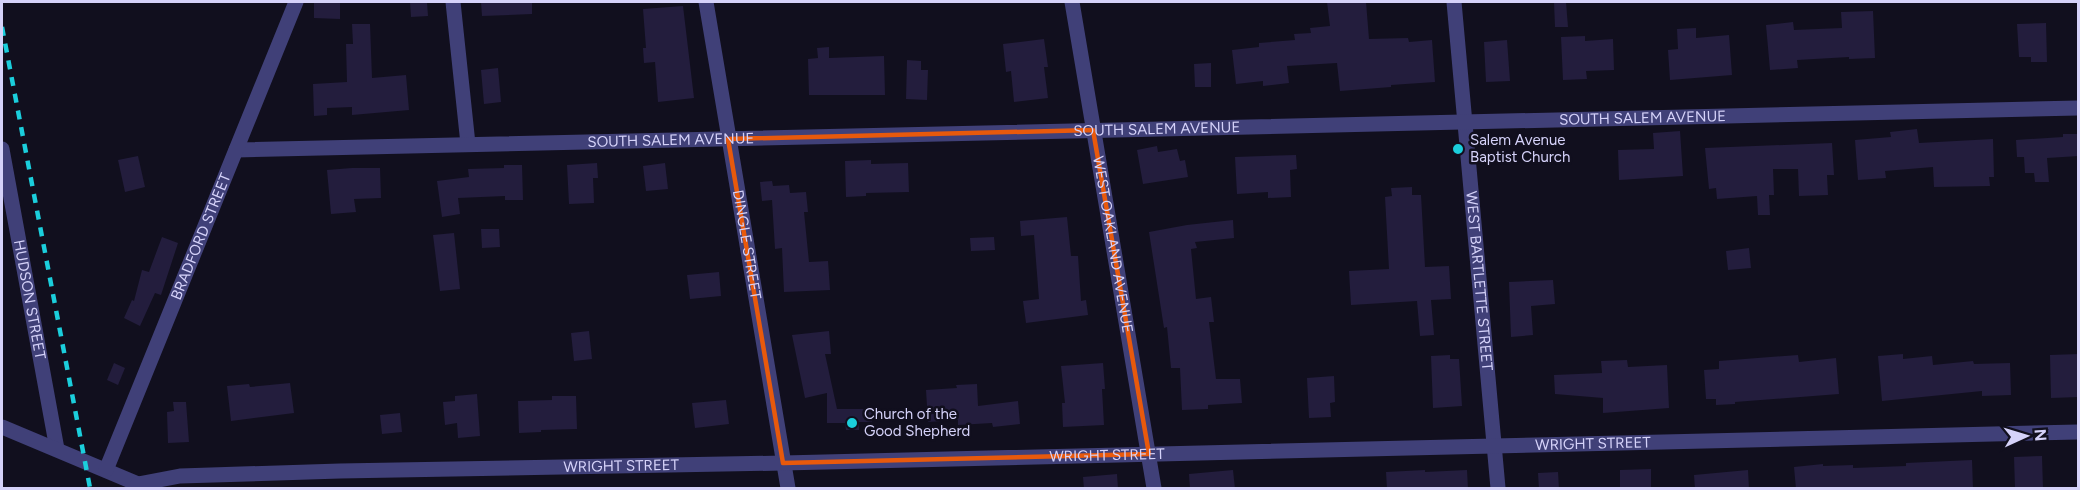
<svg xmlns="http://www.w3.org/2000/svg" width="2080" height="490" viewBox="0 0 2080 490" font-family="Figtree,sans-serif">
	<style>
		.building { fill: #231d3d }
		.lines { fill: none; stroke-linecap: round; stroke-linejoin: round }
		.minor { stroke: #404078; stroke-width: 15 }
		.tertiary { stroke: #404078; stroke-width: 15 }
		.rail { stroke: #1bcedc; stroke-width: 4.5; stroke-dasharray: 9 8; stroke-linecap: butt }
		.marked { fill: none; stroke: #e8590c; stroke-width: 4.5; stroke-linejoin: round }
		.poi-dot { fill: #1bcedc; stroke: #110f1e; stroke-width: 2 }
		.labels { text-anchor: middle; stroke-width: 5; stroke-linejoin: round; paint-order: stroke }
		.street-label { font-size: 15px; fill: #d5d2f9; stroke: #110f1e }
		.poi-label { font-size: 15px; fill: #d5d2f9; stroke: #110f1e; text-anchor: start }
	</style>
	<rect width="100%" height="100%" fill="#110f1e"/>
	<g class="building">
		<polygon points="314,2 340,2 340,19 314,18"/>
		<polygon points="410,2 427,2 428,16 411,17"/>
		<polygon points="481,2 532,2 532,14 482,16"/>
		<polygon points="1327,2 1366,2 1369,39 1408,38 1409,42 1432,40 1435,82 1391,85 1391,87 1340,91 1337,63 1287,66 1289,83 1263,86 1263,81 1236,84 1232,50 1259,47 1259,43 1295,40 1294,34 1311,33 1310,28 1330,26"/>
		<polygon points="1554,2 1566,2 1568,27 1555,27"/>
		<polygon points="683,6 694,98 658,102 655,62 644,63 643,48 646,48 643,9"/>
		<polygon points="1873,11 1875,58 1849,59 1849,57 1797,60 1798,68 1770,70 1766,25 1793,22 1794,30 1842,28 1841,12"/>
		<polygon points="2046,23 2047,62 2031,62 2031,57 2019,57 2017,24"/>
		<polygon points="352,24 370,24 372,78 406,75 409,110 352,115 352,107 327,108 327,115 314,116 313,84 347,82 346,44 353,44"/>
		<polygon points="1696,28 1696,38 1729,35 1732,75 1670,80 1668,50 1678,49 1677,29"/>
		<polygon points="1585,36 1585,41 1613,39 1614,70 1586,71 1587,79 1563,80 1561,37"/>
		<polygon points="1044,39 1048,67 1044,67 1048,98 1014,102 1011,71 1006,72 1003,44"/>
		<polygon points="1507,40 1510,81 1486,82 1484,42"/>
		<polygon points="829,47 829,58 884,56 885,95 809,95 808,59 818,58 817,48"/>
		<polygon points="907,60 921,61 921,70 928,70 927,100 906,99"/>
		<polygon points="1211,63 1211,87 1195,87 1194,64"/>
		<polygon points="498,68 501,102 484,104 481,70"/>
		<polygon points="1917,129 1919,143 1993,139 1994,177 1989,177 1990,186 1934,187 1933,167 1885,171 1886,178 1858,180 1855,140 1891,137 1890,132"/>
		<polygon points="1680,131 1683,176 1619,180 1618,150 1654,149 1653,133"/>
		<polygon points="2063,134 2079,134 2079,156 2047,158 2049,182 2035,182 2034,173 2025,173 2024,157 2017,157 2016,140 2063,137"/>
		<polygon points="1832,143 1834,175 1827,175 1828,195 1799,196 1798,169 1773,169 1774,195 1769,195 1770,215 1758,215 1757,196 1717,199 1716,188 1709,189 1705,148"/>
		<polygon points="1157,146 1158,152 1177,149 1180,161 1185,160 1188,177 1143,184 1137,150"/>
		<polygon points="1296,155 1297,169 1290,170 1291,197 1268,198 1268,192 1237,194 1235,157"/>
		<polygon points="138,156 145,187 125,192 118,160"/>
		<polygon points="871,160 871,164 908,163 909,192 866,193 866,196 846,197 845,161"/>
		<polygon points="597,163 598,178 593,178 594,203 569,204 567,165"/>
		<polygon points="665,163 668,189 646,191 643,166"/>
		<polygon points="504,165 522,165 523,200 505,200 505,196 458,198 460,214 442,217 437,181 469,177 468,169 504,168"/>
		<polygon points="352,168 380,168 381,198 354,199 356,212 331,214 327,170"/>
		<polygon points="772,181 773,186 789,185 790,193 806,192 808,212 804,212 809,262 828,261 830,290 784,292 782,248 775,249 772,200 762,201 760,182"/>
		<polygon points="1412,187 1412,195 1421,195 1425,267 1449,266 1451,299 1431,300 1434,335 1420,336 1417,301 1351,305 1349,271 1389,269 1385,197 1392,196 1391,188"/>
		<polygon points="1067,217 1071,256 1078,256 1081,301 1086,300 1088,315 1026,323 1023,301 1039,299 1034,235 1021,236 1020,221"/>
		<polygon points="1233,220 1234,238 1195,242 1197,248 1191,249 1196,299 1211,297 1214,322 1209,322 1216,379 1240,379 1242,403 1208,405 1208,409 1182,410 1180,368 1171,368 1167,327 1164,328 1149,232 1187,225"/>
		<polygon points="481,229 499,229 500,247 482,248"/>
		<polygon points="454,233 460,289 440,291 433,235"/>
		<polygon points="162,237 178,243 161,295 155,293 140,326 124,318 132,300 134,301 142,270 149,272"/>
		<polygon points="994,237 995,250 971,251 970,238"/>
		<polygon points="1749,248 1751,268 1728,270 1726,251"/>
		<polygon points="719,272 721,296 690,299 687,275"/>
		<polygon points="1553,280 1555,304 1531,306 1533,335 1511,337 1509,282"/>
		<polygon points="589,331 592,359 574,361 571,333"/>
		<polygon points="829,331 831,354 825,354 837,409 872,409 872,422 859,422 859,430 846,430 845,423 827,423 827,393 805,398 792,335"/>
		<polygon points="1903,354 1903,359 1932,356 1933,365 1973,361 1974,364 2010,363 2011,395 1982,396 1982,391 1882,401 1878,356"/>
		<polygon points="2079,354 2079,397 2051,398 2050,355"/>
		<polygon points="1450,355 1450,359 1459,359 1462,406 1433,408 1431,356"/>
		<polygon points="1798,355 1799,362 1836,358 1839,394 1735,402 1735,404 1716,405 1716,399 1706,399 1704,370 1719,369 1719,361"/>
		<polygon points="1627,360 1628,367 1667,365 1669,408 1603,413 1603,398 1555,394 1554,375 1602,373 1601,361"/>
		<polygon points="114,363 125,368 118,385 107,380"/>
		<polygon points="1103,363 1105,389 1102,389 1104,425 1063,427 1062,403 1065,403 1061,366"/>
		<polygon points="1334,376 1335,402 1330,403 1331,417 1309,418 1307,378"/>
		<polygon points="290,383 294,413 231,421 227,386 249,384 250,387"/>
		<polygon points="977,384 978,406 1018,401 1020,424 993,427 992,423 958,425 958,420 928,422 926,390 957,388 956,385"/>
		<polygon points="477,394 480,436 458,438 457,423 445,425 443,402 455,401 455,396"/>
		<polygon points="552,396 576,396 577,429 541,430 541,432 519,433 518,401 552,400"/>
		<polygon points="726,400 729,424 695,428 692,403"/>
		<polygon points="173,402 186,402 189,442 168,443 167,412 174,411"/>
		<polygon points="400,413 402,432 382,434 380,415"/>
		<polygon points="2042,456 2043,489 2015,489 2014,457"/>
		<polygon points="1972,460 1973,489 1796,489 1794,467 1823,464 1823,466 1853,465 1853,468 1906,466 1906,463"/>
		<polygon points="1651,469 1651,489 1620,489 1620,470"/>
		<polygon points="1233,470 1235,489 1190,489 1189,474"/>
		<polygon points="1425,470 1425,472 1467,470 1468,489 1387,489 1386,472"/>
		<polygon points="1748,470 1749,489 1695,489 1694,475"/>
		<polygon points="1558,472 1559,489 1539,489 1538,473"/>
		<polygon points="1117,474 1118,489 1084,489 1083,477"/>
	</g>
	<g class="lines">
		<g class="minor">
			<polyline points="453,2 468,144"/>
			<path id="s1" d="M 706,2 L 788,488"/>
			<path id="s2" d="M 1454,2 L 1498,488"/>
			<path id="s3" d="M 2,149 L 57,449"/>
			<path id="s4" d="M 236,150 L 2078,108"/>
			<polyline points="2,427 145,487"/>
			<path id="s5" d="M 106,470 L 296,2"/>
			<path id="s6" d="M 138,484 L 180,476 L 340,471 L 783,463 L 2078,432"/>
		</g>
		<path class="tertiary" id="s7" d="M 1072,2 L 1154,488"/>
		<polyline class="rail" points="2,27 90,488"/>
	</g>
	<path class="marked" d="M 1093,130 L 1149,454 L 783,463 L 728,139 Z"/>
	<g class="poi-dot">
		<circle cx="1458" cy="149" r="6"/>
		<circle cx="852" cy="423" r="6"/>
	</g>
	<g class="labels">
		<g class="street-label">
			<text dy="5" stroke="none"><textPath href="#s4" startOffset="1407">SOUTH SALEM AVENUE</textPath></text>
			<text dy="5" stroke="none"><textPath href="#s4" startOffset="921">SOUTH SALEM AVENUE</textPath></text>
			<text dy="5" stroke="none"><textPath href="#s4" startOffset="435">SOUTH SALEM AVENUE</textPath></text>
			<text dy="5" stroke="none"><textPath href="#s5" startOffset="252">BRADFORD STREET</textPath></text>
			<text dy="5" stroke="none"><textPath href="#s1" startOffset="246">DINGLE STREET</textPath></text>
			<text dy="5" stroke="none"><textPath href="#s7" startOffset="246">WEST OAKLAND AVENUE</textPath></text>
			<text dy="5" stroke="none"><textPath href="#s2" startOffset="280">WEST BARTLETTE STREET</textPath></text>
			<text dy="5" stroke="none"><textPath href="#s3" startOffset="153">HUDSON STREET</textPath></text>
			<text dy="5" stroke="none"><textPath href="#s6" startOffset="1456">WRIGHT STREET</textPath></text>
			<text dy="5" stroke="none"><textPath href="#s6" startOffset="970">WRIGHT STREET</textPath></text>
			<text dy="5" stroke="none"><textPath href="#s6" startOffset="484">WRIGHT STREET</textPath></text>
		</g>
		<g class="poi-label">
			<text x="1470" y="145">Salem Avenue<tspan x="1470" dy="17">Baptist Church</tspan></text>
			<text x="864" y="419">Church of the<tspan x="864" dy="17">Good Shepherd</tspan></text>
		</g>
	</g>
	<rect width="2080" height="490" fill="none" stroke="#d5d2f9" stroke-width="6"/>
	<g transform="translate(2026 436) rotate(86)" stroke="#110f1e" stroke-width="4.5" paint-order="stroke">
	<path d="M0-4.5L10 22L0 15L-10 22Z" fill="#d5d2f9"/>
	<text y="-9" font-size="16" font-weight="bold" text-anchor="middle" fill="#d5d2f9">N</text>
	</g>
</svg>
